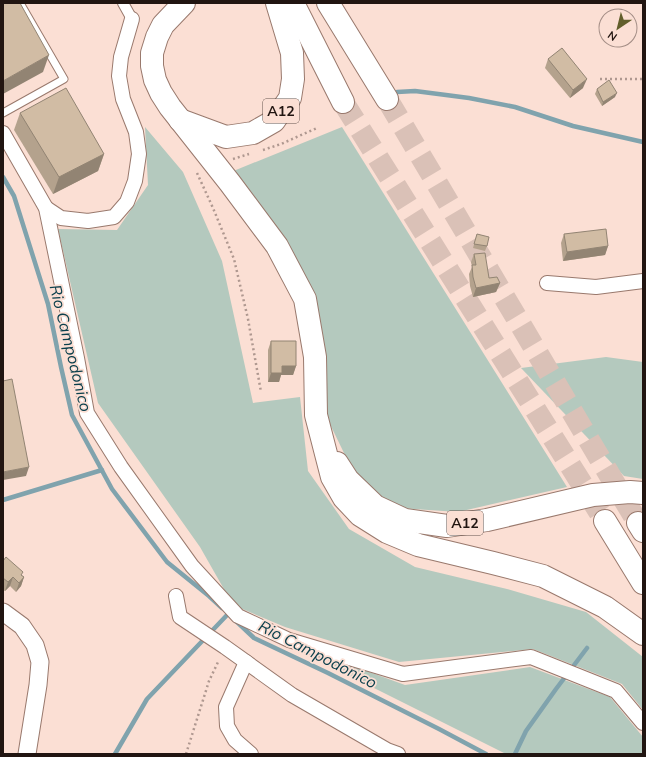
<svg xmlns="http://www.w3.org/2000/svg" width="646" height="757" viewBox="0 0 646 757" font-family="Mulish,sans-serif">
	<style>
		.green { fill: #b4c9be }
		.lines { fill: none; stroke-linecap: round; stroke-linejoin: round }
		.stream { stroke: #80a3ad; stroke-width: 4.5 }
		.motorway-tunnel { stroke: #dac1b7; stroke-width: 22; stroke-dasharray: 22 11; stroke-linecap: butt }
		.service-casing { stroke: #99796d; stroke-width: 9 }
		.pedestrian-casing { stroke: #99796d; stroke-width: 12 }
		.minor-casing { stroke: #99796d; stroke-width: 16 }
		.tertiary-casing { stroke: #99796d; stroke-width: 19 }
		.motorway-casing { stroke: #99796d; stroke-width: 24 }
		.path { stroke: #af9890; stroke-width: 2.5; stroke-dasharray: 2 3; stroke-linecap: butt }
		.service { stroke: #fff; stroke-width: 7 }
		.pedestrian { stroke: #fff; stroke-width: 10 }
		.minor { stroke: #fff; stroke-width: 14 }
		.tertiary { stroke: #fff; stroke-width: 17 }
		.motorway { stroke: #fff; stroke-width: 22 }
		.wall { fill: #b4a28d }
		.shaded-wall { fill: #928473 }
		.building { fill: #d1bca4; stroke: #928473 }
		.labels { text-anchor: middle; stroke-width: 3.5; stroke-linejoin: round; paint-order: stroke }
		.shield { fill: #fbdfd4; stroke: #62524c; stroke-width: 1 }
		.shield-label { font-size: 14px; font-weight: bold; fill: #211511 }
		.water-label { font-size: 16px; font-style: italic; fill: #0c404d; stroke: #fbdfd4 }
	</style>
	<rect width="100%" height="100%" fill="#fbdfd4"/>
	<g class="green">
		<polygon points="145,127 183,172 222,261 253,403 300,397 308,471 349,529 415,567 507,589 586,612 643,657 643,710 622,684 533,649 399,662 285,627 233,605 200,547 98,403 58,229 117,230 148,185"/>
		<polygon points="342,127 567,487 458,512 399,508 360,486 328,420 319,318 231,172"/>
		<polygon points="606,357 643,362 643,479 624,476 521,368"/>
		<polygon points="331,658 405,685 530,667 610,697 643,737 643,754 506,754 328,665"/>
	</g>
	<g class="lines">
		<g class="stream">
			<polyline points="397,92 415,91 446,95 469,98 515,107 573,126 643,142"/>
			<polyline points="3,177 14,196 48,304 61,367 72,415 112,489 167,562 209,596 222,608"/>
			<polyline points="3,500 102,470"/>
			<polyline points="236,621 254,638 328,673 439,729 486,754"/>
			<polyline points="115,754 147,699 228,614"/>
			<polyline points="515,754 526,731 556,689 587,648"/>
		</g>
		<g class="motorway-tunnel">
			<polyline points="387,99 638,523"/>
			<polyline points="343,102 605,521"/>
		</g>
		<g class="service-casing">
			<polyline id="service" points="3,113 64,79 20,3"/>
		</g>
		<g class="pedestrian-casing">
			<polyline id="pedestrian" points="123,3 132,19"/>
		</g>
		<g class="minor-casing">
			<g id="minor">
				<polyline points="3,133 46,208 77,358 87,413 121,467 192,566 238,616 289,640 403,674 531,657 616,691 643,723"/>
				<polyline points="46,208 61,218 88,221 114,217 127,202 135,181 139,154 136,132 123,99 119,76 121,57 132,19"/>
				<polyline points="547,283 596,287 643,281"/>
				<polyline points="176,596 180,617 225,647 292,695 387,750 398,754"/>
				<polyline points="246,662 226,707 227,726 235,740 251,754"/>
			</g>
		</g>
		<g class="tertiary-casing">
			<polyline id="tertiary" points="3,612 22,626 35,645 40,662 38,685 27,754"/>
		</g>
		<g class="motorway-casing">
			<g id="motorway">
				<polyline points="184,3 163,25 157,37 152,53 152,66 155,80 161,93 170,107 230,183 277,246 305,299 315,357 316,415 332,477 344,498 360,515 387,532 418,545 493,563 543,576 605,607 643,634"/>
				<polyline points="293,3 343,102"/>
				<polyline points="328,3 387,99"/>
				<polyline points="180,120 226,137 253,133 274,121 290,98 293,79 292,53 277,3"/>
				<polyline points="337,463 348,480 375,506 405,520 447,526 487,520 593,495 630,492 643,493"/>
				<polyline points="605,521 643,583"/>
				<polyline points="638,523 643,531"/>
			</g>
		</g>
		<g class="path">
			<polyline points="600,79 643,79"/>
			<polyline points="263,150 281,144 317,128"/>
			<polyline points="233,159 249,154"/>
			<polyline points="197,173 213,208 234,259 248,319 261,392"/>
			<polyline points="186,754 209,681 219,660"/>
		</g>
		<use href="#service" class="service"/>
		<use href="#pedestrian" class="pedestrian"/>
		<use href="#minor" class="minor"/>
		<use href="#tertiary" class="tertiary"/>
		<use href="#motorway" class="motorway"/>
	</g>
	<g class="wall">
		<polygon points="548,59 583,88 570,98 545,68"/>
		<polygon points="597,89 615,97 602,106 595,94"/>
		<polygon points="20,113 104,154 98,171 53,194 14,130"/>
		<polygon points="477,234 487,246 485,251 473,248"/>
		<polygon points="564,234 608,246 605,255 563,261 561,243"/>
		<polygon points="474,254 489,278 500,283 496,292 473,297 470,286 469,274 472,267 471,262"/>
		<polygon points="271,341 296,366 293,375 281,375 279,382 268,382 268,350"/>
		<polygon points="3,561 24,577 21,586 16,592 10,586 5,591 3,590"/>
	</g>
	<g class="shaded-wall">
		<polygon points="49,55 43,72 3,94 3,81"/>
		<polygon points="587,79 583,88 570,98 573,90"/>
		<polygon points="617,93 615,97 602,106 603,102"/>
		<polygon points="104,154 98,171 53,194 59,177"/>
		<polygon points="608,246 605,255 563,261 567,252"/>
		<polygon points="500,283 496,292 473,297 476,288"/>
		<polygon points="282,366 296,366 293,375 281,375 279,382 268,382 271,373"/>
		<polygon points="29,467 26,476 3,480 3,472"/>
		<polygon points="13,577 10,586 5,591 8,582"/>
		<polygon points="24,577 21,586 16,592 19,583"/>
	</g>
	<g class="building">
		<polygon points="3,3 20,3 49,55 3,81"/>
		<polygon points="562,48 587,79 573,90 548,59"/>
		<polygon points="609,80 617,93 603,102 597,89"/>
		<polygon points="66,88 104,154 59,177 20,113"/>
		<polygon points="606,229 608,246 567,252 564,234"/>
		<polygon points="477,234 489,237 487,246 474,244"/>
		<polygon points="485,253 489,278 497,277 500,283 476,288 473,277 472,265 476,265 474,254"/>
		<polygon points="271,341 296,341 296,366 282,366 282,373 271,373"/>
		<polygon points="12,379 29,467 3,472 3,381"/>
		<polygon points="6,557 23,572 21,575 24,577 19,583 13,577 8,582 3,578 3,561"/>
	</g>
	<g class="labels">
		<g class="shield">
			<rect x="263" y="99" width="36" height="24" rx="3"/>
			<rect x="447" y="511" width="36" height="24" rx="3"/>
		</g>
		<g class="shield-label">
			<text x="281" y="116">A12</text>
			<text x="465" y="528">A12</text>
		</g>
		<g class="water-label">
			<text transform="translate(71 348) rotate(76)" y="6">Rio Campodonico</text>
			<text transform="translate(318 654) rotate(27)" y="6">Rio Campodonico</text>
		</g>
	</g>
	<rect width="646" height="757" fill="none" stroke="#211511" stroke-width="8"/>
	<g transform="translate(618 28) rotate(215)"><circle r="19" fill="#fbdfd4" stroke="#a48e86"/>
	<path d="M0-3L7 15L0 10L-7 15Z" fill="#625e2b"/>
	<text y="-6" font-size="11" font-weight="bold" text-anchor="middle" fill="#211511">N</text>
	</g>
</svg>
